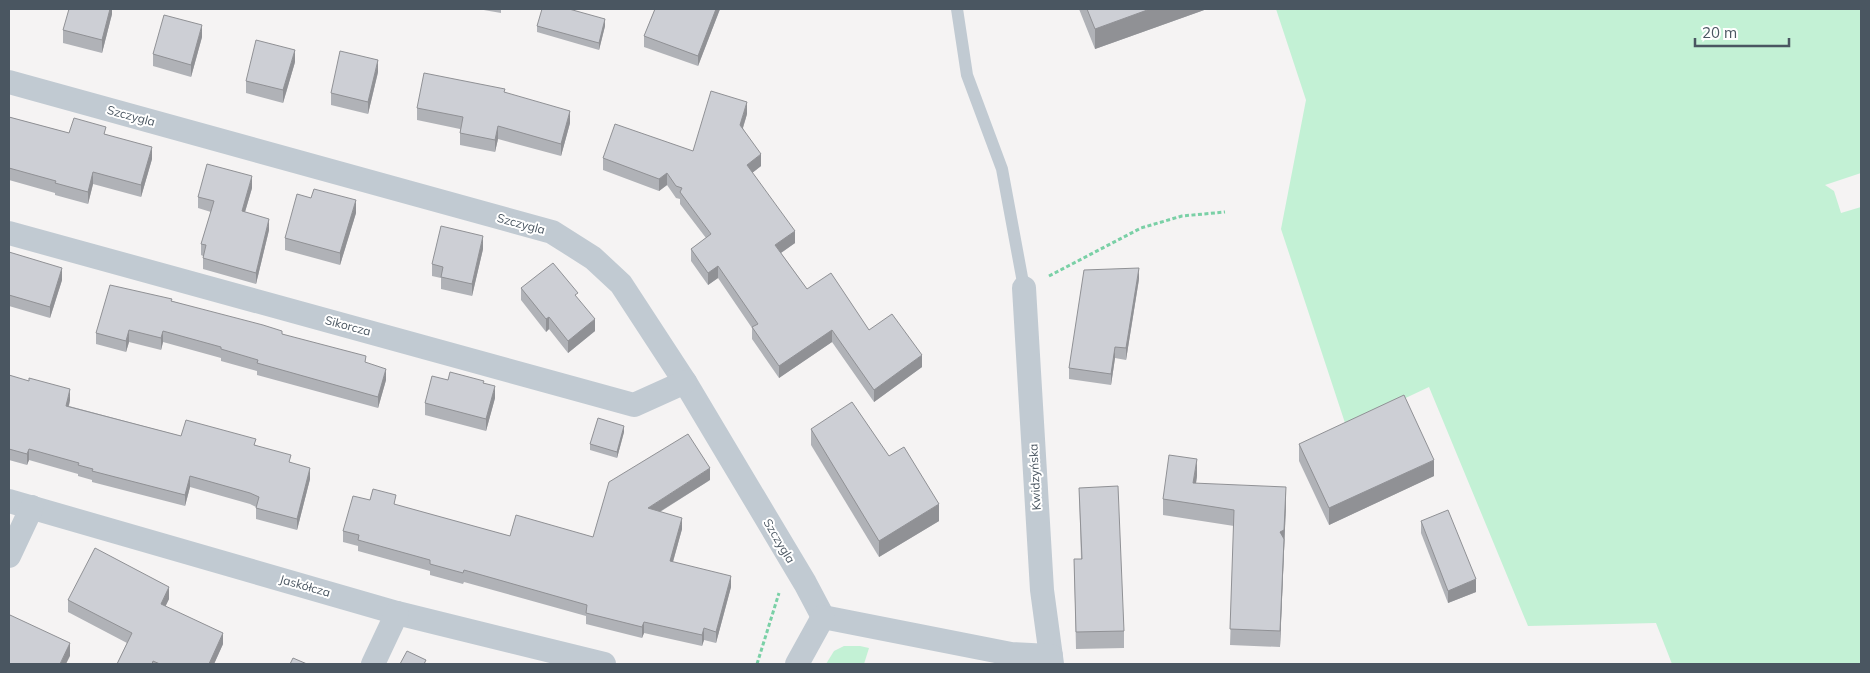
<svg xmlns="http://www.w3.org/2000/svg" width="1870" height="673" viewBox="0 0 1870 673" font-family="Mulish,sans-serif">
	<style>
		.green { fill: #c3f1d5 }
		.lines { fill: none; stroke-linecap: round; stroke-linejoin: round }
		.path { stroke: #7ad0a6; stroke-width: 3; stroke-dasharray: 4 2.5; stroke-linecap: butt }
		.lane { stroke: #c1cad2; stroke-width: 12 }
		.street { stroke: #c1cad2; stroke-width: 24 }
		.wall { fill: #b0b2b7 }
		.shaded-wall { fill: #909195 }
		.building { fill: #cdcfd5; stroke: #909195 }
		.labels { text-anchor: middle; stroke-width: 4; stroke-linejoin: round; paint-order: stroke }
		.street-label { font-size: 12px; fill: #4a5661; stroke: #fff }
	</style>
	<rect width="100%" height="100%" fill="#f5f3f3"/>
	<g class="green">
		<polygon points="1276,9 1861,9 1861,173 1825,185 1834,191 1841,213 1861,207 1861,664 1672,664 1656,623 1528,626 1429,387 1346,426 1281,229 1306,100"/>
		<polygon points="844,646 860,646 869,648 864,664 826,664 834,651"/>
	</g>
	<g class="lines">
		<g class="path">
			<polyline points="1049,276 1141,228 1182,216 1225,212"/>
			<polyline points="757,664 779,593"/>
		</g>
		<polyline class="lane" points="957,9 967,75 1002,169 1024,288"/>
		<g class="street">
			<polyline points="9,82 552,232 593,258 621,284 685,382 805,583 823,617"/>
			<polyline points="9,233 634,405 685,382"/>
			<polyline points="1024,288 1042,590 1052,664"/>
			<polyline points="9,501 397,613 604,664"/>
			<polyline points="9,556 32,507"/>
			<polyline points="823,617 1011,654 1051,656"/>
			<polyline points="373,664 397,613"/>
			<polyline points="797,664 823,617"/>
		</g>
	</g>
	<g class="wall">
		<polygon points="112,9 112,14 102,53 63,43 63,30"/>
		<polygon points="478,9 501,9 501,13"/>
		<polygon points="655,9 720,9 698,66 644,47 644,36"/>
		<polygon points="1079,9 1207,9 1095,49"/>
		<polygon points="537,26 605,26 599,50 537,32"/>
		<polygon points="202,37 191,77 153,66 153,54"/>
		<polygon points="295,62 283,103 246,93 246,81"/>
		<polygon points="378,72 368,114 331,105 331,93"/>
		<polygon points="505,92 570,123 561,156 498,139 495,152 460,145 460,129 417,120 417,108"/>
		<polygon points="747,114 743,128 761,166 752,173 795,243 781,253 807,289 869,330 922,367 874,402 832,342 779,378 752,339 752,328 718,278 708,285 691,261 691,249 706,238 680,204 680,199 676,198 667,185 659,191 603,170 603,158 693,151"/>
		<polygon points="9,117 69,133 106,134 152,159 141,197 93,184 88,204 55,195 55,193 9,180"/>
		<polygon points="252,188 245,212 269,230 256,284 203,269 203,256 201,255 201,244 211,212 198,208 198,197"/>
		<polygon points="356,213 340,265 285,250 285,238"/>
		<polygon points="483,249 472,296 441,289 441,278 432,276 432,264"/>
		<polygon points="9,252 62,280 50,318 9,306"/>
		<polygon points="1139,279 1126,360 1115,358 1111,385 1069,379 1069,368"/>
		<polygon points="521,288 578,299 595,331 568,353 549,329 546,332 521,300"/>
		<polygon points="172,301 282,334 366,363 386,380 378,408 257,375 257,371 221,361 221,358 163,342 161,350 129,342 126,352 96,344 96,333"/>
		<polygon points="9,375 70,400 69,406 181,436 256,445 291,463 310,479 297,530 256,519 256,507 250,504 190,487 185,506 92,482 92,480 78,476 78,474 29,460 27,465 9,460"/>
		<polygon points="448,380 484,383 495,398 486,431 425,415 425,403"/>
		<polygon points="811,429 939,521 879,557 811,445"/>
		<polygon points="624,432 617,458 590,450 590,444"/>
		<polygon points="1299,444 1434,476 1329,525 1299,461"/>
		<polygon points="1197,476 1196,484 1286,504 1280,647 1230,645 1234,526 1163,515 1163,499"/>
		<polygon points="710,480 660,512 682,529 673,562 731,587 716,643 704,640 702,646 644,633 642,638 586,624 586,616 464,582 463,584 430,575 430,571 358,551 358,546 343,542 343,531 370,500 396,505 510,536 593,537"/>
		<polygon points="1079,488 1124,631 1124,648 1076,649 1074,559 1081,559"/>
		<polygon points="1421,521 1476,592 1448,603 1421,533"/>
		<polygon points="169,599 165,606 223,644 214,664 117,664 127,643 68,612 68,600"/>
	</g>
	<g class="shaded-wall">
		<polygon points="110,9 112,9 112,14 102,53 102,40"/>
		<polygon points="716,9 720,9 698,66 698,56"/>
		<polygon points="1150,9 1207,9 1095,49 1095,29"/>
		<polygon points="605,19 605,26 599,50 599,43"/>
		<polygon points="202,25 202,37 191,77 191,65"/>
		<polygon points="295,50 295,62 283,103 283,90"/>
		<polygon points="378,60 378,72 368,114 368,102"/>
		<polygon points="747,102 747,114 740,137 740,125"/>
		<polygon points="570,111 570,123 561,156 561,144"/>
		<polygon points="498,126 498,139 495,152 495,140"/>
		<polygon points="152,147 152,159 141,197 141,185"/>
		<polygon points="761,154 761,166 747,177 747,165"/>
		<polygon points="93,172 93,184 88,204 88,192"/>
		<polygon points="667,173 667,185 659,191 659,179"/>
		<polygon points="252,176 252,188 242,222 242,211"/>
		<polygon points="356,200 356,213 340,265 340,253"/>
		<polygon points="269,219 269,230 256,284 256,273"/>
		<polygon points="795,231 795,243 775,257 775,245"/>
		<polygon points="483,236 483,249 472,296 472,284"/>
		<polygon points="718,266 718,278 708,285 708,273"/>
		<polygon points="62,268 62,280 50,318 50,307"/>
		<polygon points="1139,268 1139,279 1126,360 1126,348"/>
		<polygon points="549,317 549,329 546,332 546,319"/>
		<polygon points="595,319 595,331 568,353 568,341"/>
		<polygon points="129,330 129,342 126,352 126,341"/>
		<polygon points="832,330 832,342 779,378 779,366"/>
		<polygon points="163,331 163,342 161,350 161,338"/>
		<polygon points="1115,347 1115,358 1111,385 1111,374"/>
		<polygon points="922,355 922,367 874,402 874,390"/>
		<polygon points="386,369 386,380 378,408 378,397"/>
		<polygon points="495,386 495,398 486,431 486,419"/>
		<polygon points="70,389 70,400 66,417 66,406"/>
		<polygon points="624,426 624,432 617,458 617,452"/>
		<polygon points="29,449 29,460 27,465 27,454"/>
		<polygon points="1197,459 1197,476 1193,500 1193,483"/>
		<polygon points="1434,460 1434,476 1329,525 1329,508"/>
		<polygon points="310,468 310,479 297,530 297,519"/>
		<polygon points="710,468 710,480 648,519 648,508"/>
		<polygon points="190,476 190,487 185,506 185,495"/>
		<polygon points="1286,487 1286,504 1280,647 1280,532"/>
		<polygon points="939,504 939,521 879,557 879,541"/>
		<polygon points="682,518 682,529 670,572 670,561"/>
		<polygon points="731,576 731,587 716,643 716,632"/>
		<polygon points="1476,579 1476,592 1448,603 1448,591"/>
		<polygon points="169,587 169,599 161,616 161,604"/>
		<polygon points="644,622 644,633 642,638 642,627"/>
		<polygon points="704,628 704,640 702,646 702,635"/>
		<polygon points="223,633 223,644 214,664 209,664"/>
		<polygon points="70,643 70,656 66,664 60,664"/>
	</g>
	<g class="building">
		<polygon points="69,9 110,9 102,40 63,30"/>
		<polygon points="542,9 569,9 605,19 599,43 537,26"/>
		<polygon points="655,9 716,9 698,56 644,36"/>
		<polygon points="1087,9 1150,9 1095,29"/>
		<polygon points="164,15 202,25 191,65 153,54"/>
		<polygon points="256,40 295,50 283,90 246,81"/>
		<polygon points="340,51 378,60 368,102 331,93"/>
		<polygon points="424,73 505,89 504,92 570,111 561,144 498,126 495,140 460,133 463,117 417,108"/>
		<polygon points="711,91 747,102 740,125 761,154 747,165 795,231 775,245 807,289 831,273 869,330 892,314 922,355 874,390 832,330 779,366 752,327 758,324 718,266 708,273 691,249 711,234 680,192 682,188 676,186 667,173 659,179 603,158 615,124 693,151"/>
		<polygon points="9,117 69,133 74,118 106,127 104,134 152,147 141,185 93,172 88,192 55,183 56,181 9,168"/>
		<polygon points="207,164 252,176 242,211 269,219 256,273 203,258 206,245 201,244 214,201 198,197"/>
		<polygon points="314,189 356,200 340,253 285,238 297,194 311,198"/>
		<polygon points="441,226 483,236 472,284 441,277 443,267 432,264"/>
		<polygon points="9,252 62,268 50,307 9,295"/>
		<polygon points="553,263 578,293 575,295 595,319 568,341 549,317 546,319 521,288"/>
		<polygon points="1139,268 1126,348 1115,347 1111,374 1069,368 1084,270"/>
		<polygon points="110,285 172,299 171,301 263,325 282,331 282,334 366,356 365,362 386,369 378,397 257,363 258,360 221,349 221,347 163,331 161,338 129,330 126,341 96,333"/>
		<polygon points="450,372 484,381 483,383 495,386 486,419 425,403 432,376 448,380"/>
		<polygon points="9,375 29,381 29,378 70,389 66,406 181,436 186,420 256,439 254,445 291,455 289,462 310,468 297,519 256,508 259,497 250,493 190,476 185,495 92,471 93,469 78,465 79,463 29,449 27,454 9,449"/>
		<polygon points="1404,395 1434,460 1329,508 1299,444"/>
		<polygon points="852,402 889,456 904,447 939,504 879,541 811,429"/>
		<polygon points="598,418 624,426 617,452 590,444"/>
		<polygon points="688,434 710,468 648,508 682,518 670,561 731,576 716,632 704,628 702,635 644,622 642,627 586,613 587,605 464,570 463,573 430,564 430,560 358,540 359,535 343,531 353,496 370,500 373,489 396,495 394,504 510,536 516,515 593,537 609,482"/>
		<polygon points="1169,455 1197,459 1193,483 1286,487 1284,530 1280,532 1284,539 1280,631 1230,629 1234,510 1163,499"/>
		<polygon points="1118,486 1124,631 1076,632 1074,559 1082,559 1079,488"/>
		<polygon points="1448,510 1476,579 1448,591 1421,521"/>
		<polygon points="95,548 169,587 161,604 223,633 209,664 160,664 153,661 152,664 117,664 132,633 68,600"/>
		<polygon points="10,615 70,643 60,664 9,664 9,618"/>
		<polygon points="407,651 426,660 424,664 400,664"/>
		<polygon points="293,658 307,664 290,664"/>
	</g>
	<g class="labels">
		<g class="street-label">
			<text transform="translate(131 116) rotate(15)" y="4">Szczygla</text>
			<text transform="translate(521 224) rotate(15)" y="4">Szczygla</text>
			<text transform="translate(348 326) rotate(15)" y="4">Sikorcza</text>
			<text transform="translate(1035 477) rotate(-93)" y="4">Kwidzyńska</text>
			<text transform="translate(779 541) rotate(59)" y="4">Szczygla</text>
			<text transform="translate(305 586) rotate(16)" y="4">Jaskółcza</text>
		</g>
	</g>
	<rect width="1870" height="673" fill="none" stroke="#4a5661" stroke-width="20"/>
	<path d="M1695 38v8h94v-8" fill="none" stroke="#4a5661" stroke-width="2.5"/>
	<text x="1702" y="38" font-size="15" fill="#4a5661" stroke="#ffffff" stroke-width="4" paint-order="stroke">20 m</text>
</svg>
